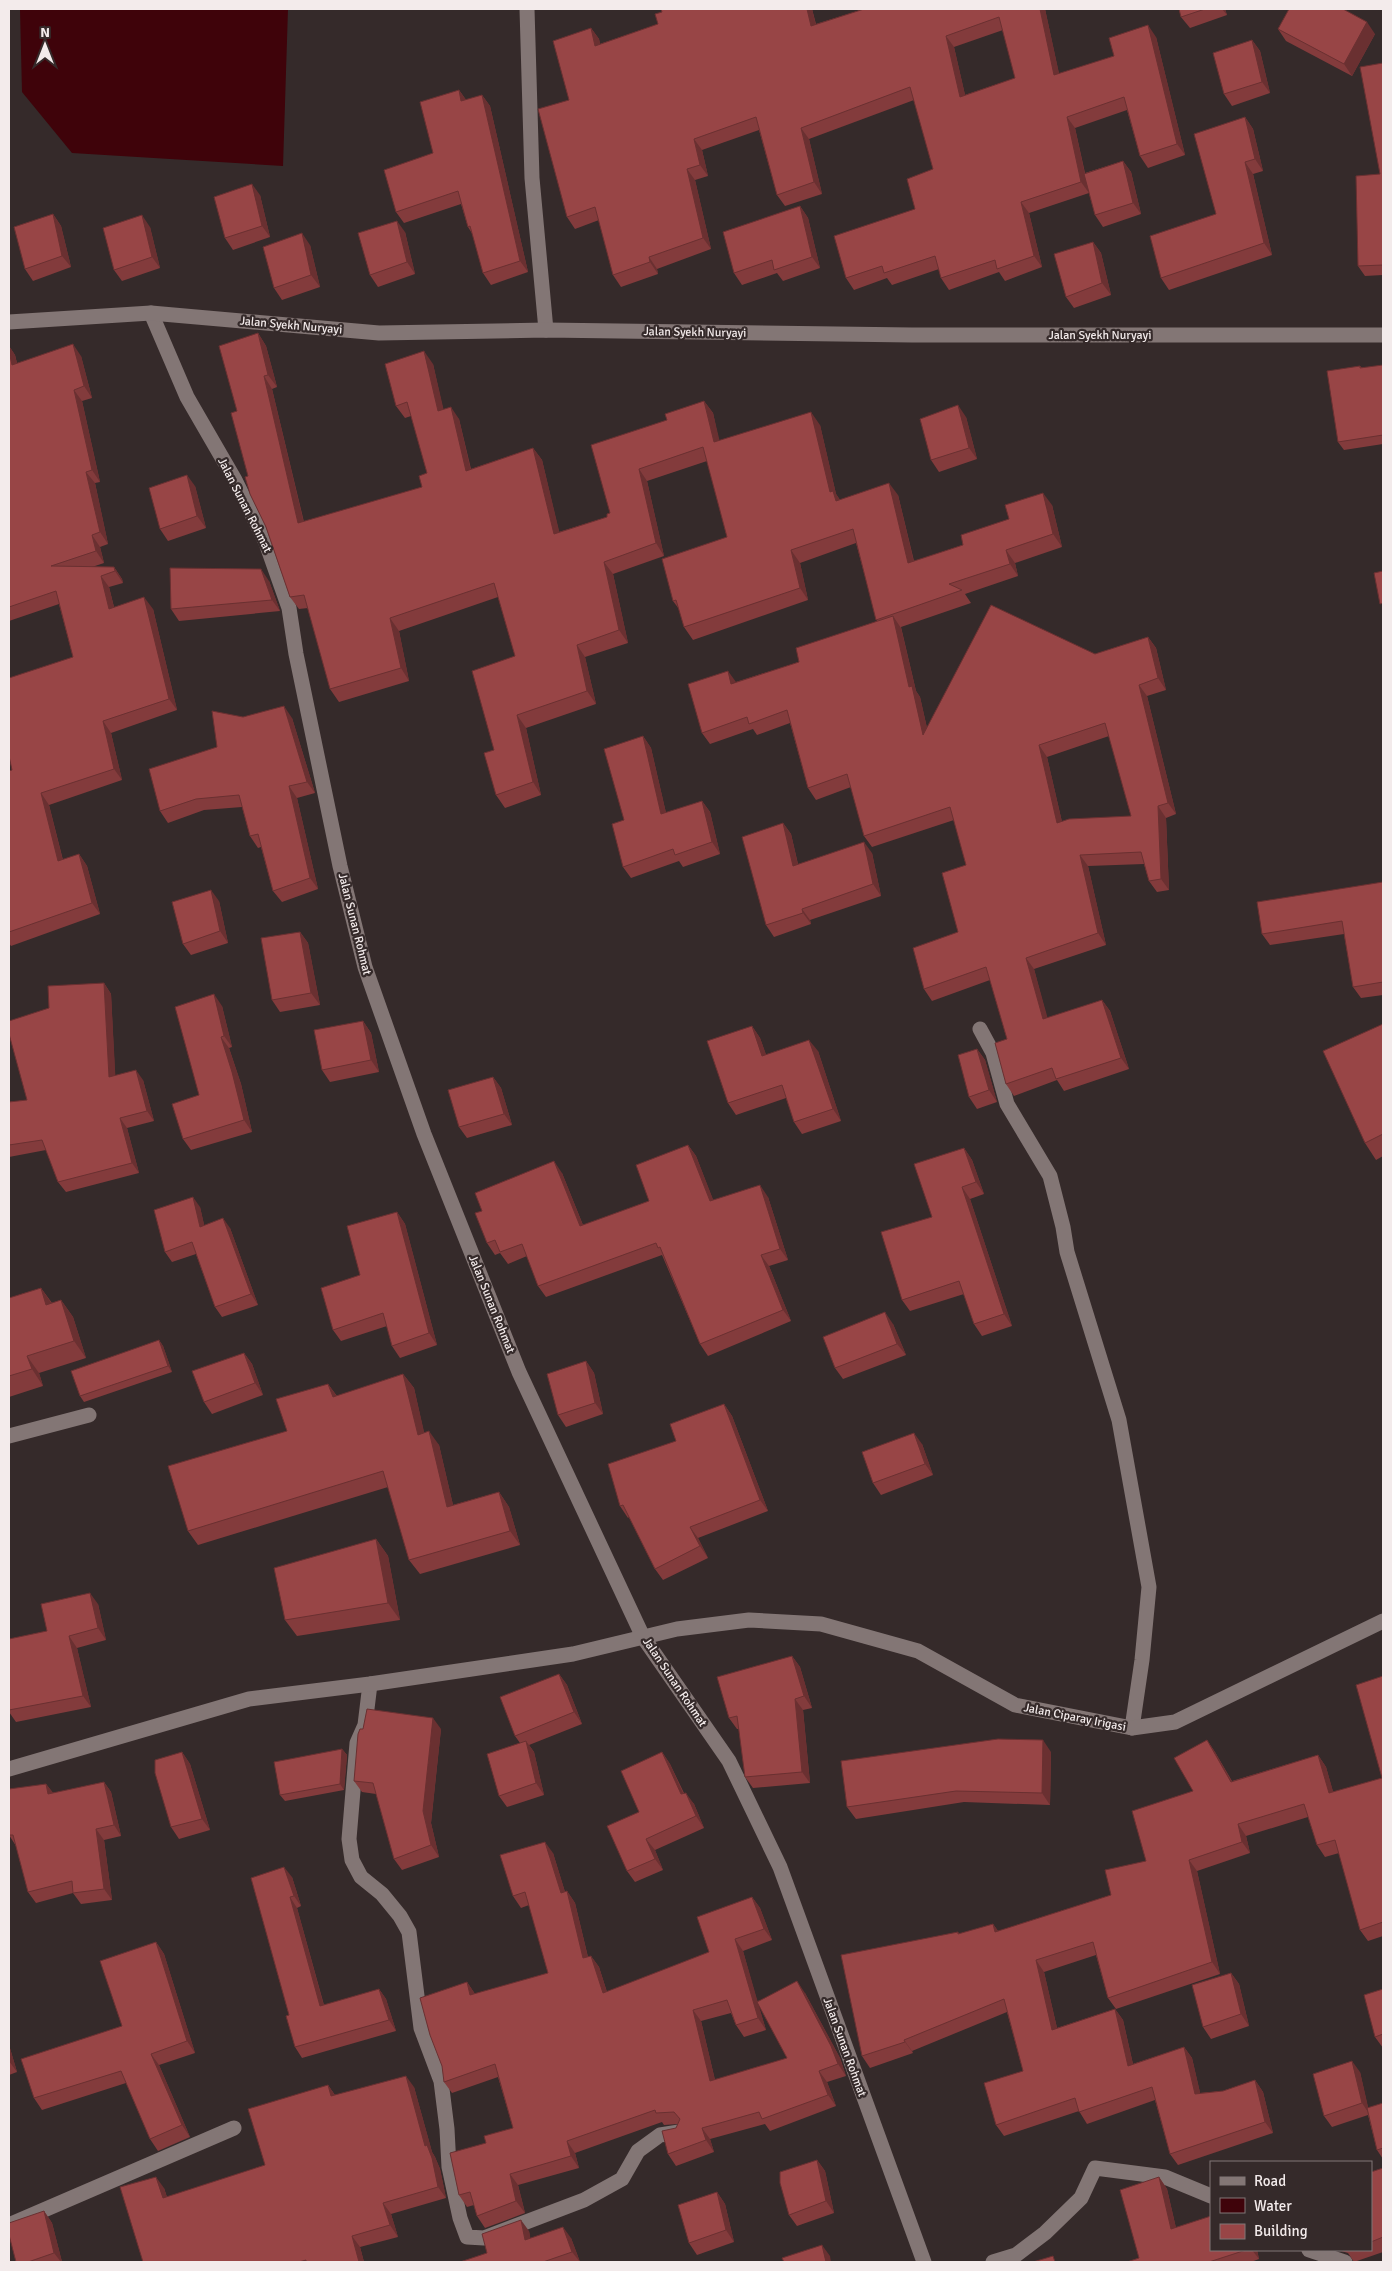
<svg xmlns="http://www.w3.org/2000/svg" width="1392" height="2271" viewBox="0 0 1392 2271" font-family="Signika,sans-serif">
	<style>
		.water { fill: #3f030a }
		.lines { fill: none; stroke-linecap: round; stroke-linejoin: round }
		.street { stroke: #837675; stroke-width: 15 }
		.secondary { stroke: #837675; stroke-width: 15 }
		.wall { fill: #833b3c; fill-rule: evenodd }
		.shaded-wall { fill: #6a3031 }
		.building { fill: #984546; stroke: #6a3031; fill-rule: evenodd }
		.labels { text-anchor: middle; stroke-width: 4.5; stroke-linejoin: round; paint-order: stroke }
		.street-label { font-size: 12px; fill: #f3ebeb; stroke: #352a2a }
	</style>
	<rect width="100%" height="100%" fill="#352a2a"/>
	<polygon class="water" points="20,9 288,9 283,166 72,153 22,92"/>
	<g class="lines">
		<g class="street">
			<polyline points="527,9 532,178 546,330"/>
			<polyline points="151,313 187,397 235,480 266,543 289,608 296,654 340,866 365,967 424,1134 519,1372 643,1637 729,1761 780,1867 924,2262"/>
			<polyline points="980,1029 993,1053 1007,1104 1050,1176 1063,1227 1067,1252 1119,1420 1149,1587 1142,1660 1132,1728"/>
			<polyline points="9,1436 89,1415"/>
			<polyline points="370,1684 365,1725 357,1743 349,1839 352,1860 361,1877 382,1894 400,1916 409,1932 421,2028 441,2081 447,2129 449,2167 460,2218 467,2237 484,2238 584,2200 622,2179 638,2151 660,2135 679,2132"/>
			<polyline points="9,1769 249,1699 370,1684 573,1654 677,1629 749,1620 821,1624 918,1651 1015,1705 1132,1728 1175,1722 1383,1621"/>
			<polyline points="9,2225 234,2128"/>
			<polyline points="1309,2250 1345,2262"/>
			<polyline points="993,2262 1016,2255 1045,2233 1081,2198 1095,2168 1165,2177 1211,2196"/>
		</g>
		<polyline class="secondary" points="9,322 151,313 379,333 546,330 912,335 1383,335"/>
	</g>
	<g class="wall">
		<path d="M 661,9 L 812,9 L 816,24 L 864,9 L 1045,9 L 1059,74 L 1114,56 L 1156,37 L 1185,155 L 1148,168 L 1140,156 L 1127,110 L 1075,128 L 1085,173 L 1123,161 L 1131,172 L 1141,214 L 1103,227 L 1095,215 L 1089,193 L 1029,213 L 1042,267 L 1005,281 L 999,272 L 949,290 L 941,278 L 939,269 L 892,285 L 887,278 L 854,290 L 846,278 L 915,209 L 933,169 L 914,100 L 809,139 L 822,194 L 785,206 L 777,195 L 759,130 L 702,150 L 708,176 L 695,180 L 711,249 L 657,269 L 658,274 L 621,287 L 613,275 L 599,220 L 575,229 L 567,217 L 569,100 L 591,28 L 599,39 L 600,44 L 658,24 L 662,12 ZM 1003,30 L 1015,78 L 965,95 L 954,47 Z"/>
		<polygon points="1179,9 1225,9 1227,15 1190,28 1181,17"/>
		<polygon points="1278,29 1375,34 1352,76 1286,41"/>
		<polygon points="1252,40 1260,51 1270,93 1232,106 1224,94"/>
		<polygon points="1383,63 1383,275 1365,276 1358,266 1380,174"/>
		<polygon points="459,90 466,100 482,95 490,106 528,272 491,285 483,273 473,235 468,227 461,204 404,223 396,212 433,153"/>
		<polygon points="1245,117 1253,129 1263,171 1253,174 1272,255 1169,290 1161,278 1216,214"/>
		<polygon points="260,195 270,237 233,250 225,238"/>
		<polygon points="800,206 808,218 820,268 783,281 777,273 742,285 734,273"/>
		<polygon points="53,214 61,226 71,267 33,281 25,269"/>
		<polygon points="150,227 160,268 122,281 114,270"/>
		<polygon points="405,232 415,274 378,287 370,275"/>
		<polygon points="1093,242 1101,253 1111,295 1074,308 1066,297"/>
		<polygon points="310,245 320,287 282,300 274,288"/>
		<path d="M 258,333 L 266,346 L 277,387 L 272,389 L 304,522 L 422,487 L 427,473 L 411,416 L 405,418 L 396,406 L 433,364 L 443,409 L 459,419 L 471,469 L 533,448 L 542,460 L 559,532 L 607,517 L 667,420 L 704,401 L 713,413 L 719,441 L 820,425 L 836,494 L 840,500 L 898,495 L 914,561 L 963,545 L 1052,505 L 1062,547 L 1015,563 L 1018,576 L 965,594 L 971,603 L 901,627 L 916,691 L 920,697 L 927,728 L 1095,654 L 1148,637 L 1156,648 L 1166,690 L 1147,696 L 1176,814 L 1166,818 L 1169,890 L 1157,892 L 1149,881 L 1144,864 L 1088,866 L 1106,945 L 1034,969 L 1047,1018 L 1102,1000 L 1110,1011 L 1129,1069 L 1064,1091 L 1057,1080 L 1014,1096 L 1006,1084 L 1007,1039 L 990,980 L 932,1001 L 924,989 L 958,932 L 966,865 L 954,820 L 872,847 L 864,836 L 851,787 L 816,800 L 808,788 L 790,723 L 757,735 L 753,729 L 710,744 L 702,733 L 736,682 L 799,662 L 877,621 L 856,543 L 800,563 L 808,600 L 693,640 L 684,627 L 679,609 L 673,601 L 727,537 L 707,461 L 647,481 L 664,556 L 613,574 L 628,643 L 585,657 L 596,704 L 526,728 L 541,795 L 505,808 L 496,795 L 494,750 L 515,656 L 498,597 L 399,631 L 409,681 L 339,702 L 330,689 L 308,608 L 299,609 L 290,597 L 248,476 L 237,411 ZM 1109,736 L 1131,816 L 1062,822 L 1047,757 Z"/>
		<polygon points="9,346 15,355 17,363 81,356 92,398 82,401 100,482 95,483 108,544 100,547 104,563 92,567 114,567 122,579 123,583 109,587 114,607 153,609 177,710 111,733 122,780 49,805 63,860 79,854 87,866 100,914 11,946 9,943 9,771 12,770 73,657 59,604 9,621"/>
		<polygon points="1383,365 1383,444 1344,450 1338,442 1360,366 1362,368"/>
		<polygon points="966,417 977,459 939,472 931,460"/>
		<polygon points="195,486 206,528 168,541 160,529"/>
		<polygon points="269,581 280,611 179,621 171,609"/>
		<polygon points="243,717 292,718 315,793 297,798 318,889 282,902 273,891 261,847 258,848 250,836 242,807 204,810 168,823 160,811"/>
		<polygon points="643,736 651,748 666,813 702,801 710,812 720,854 683,867 679,861 631,878 623,867 624,820"/>
		<polygon points="783,823 791,834 798,864 872,853 881,896 810,920 811,924 774,937 766,925"/>
		<polygon points="1383,882 1383,995 1361,998 1353,987 1344,934 1270,945 1262,934"/>
		<polygon points="219,901 228,943 191,955 183,944"/>
		<polygon points="300,932 308,943 320,1005 280,1012 272,1000"/>
		<polygon points="104,983 111,994 115,1075 143,1080 154,1121 127,1128 139,1173 66,1192 58,1182 46,1150 9,1157 9,1102 27,1100 49,1008"/>
		<polygon points="222,1006 232,1047 229,1048 241,1084 252,1132 191,1150 183,1139 199,1095"/>
		<polygon points="363,1021 371,1033 379,1072 330,1082 322,1070"/>
		<polygon points="1383,1024 1383,1156 1376,1160 1365,1143"/>
		<polygon points="752,1026 760,1038 766,1055 818,1051 841,1121 802,1134 794,1122 786,1098 736,1115 728,1103"/>
		<polygon points="977,1049 985,1060 997,1102 977,1109 969,1097"/>
		<polygon points="493,1077 501,1088 512,1125 467,1138 459,1127"/>
		<polygon points="688,1145 696,1156 713,1200 768,1197 788,1260 769,1266 791,1321 708,1356 700,1344 662,1255 546,1297 538,1286 527,1256 508,1264 500,1253 495,1255 487,1243 482,1211 562,1173 583,1225 649,1201"/>
		<polygon points="964,1148 972,1160 984,1194 970,1199 1012,1326 982,1336 974,1324 964,1294 910,1311 902,1300 932,1217"/>
		<polygon points="200,1207 204,1225 230,1228 258,1305 222,1317 215,1307 196,1254 172,1262 165,1252"/>
		<polygon points="397,1212 405,1224 437,1345 400,1358 392,1346 387,1326 341,1341 333,1330 360,1275"/>
		<polygon points="41,1288 52,1303 61,1300 73,1317 86,1358 39,1373 43,1386 9,1397 9,1298"/>
		<polygon points="893,1324 906,1355 843,1379 835,1368"/>
		<polygon points="159,1340 163,1346 172,1372 84,1402 80,1396"/>
		<polygon points="244,1353 252,1364 263,1395 212,1414 204,1402"/>
		<polygon points="586,1361 594,1373 603,1414 566,1427 558,1415"/>
		<polygon points="403,1374 414,1388 424,1433 439,1445 453,1505 499,1492 509,1507 520,1545 420,1574 409,1560 388,1487 198,1545 188,1531 287,1431 328,1384 337,1396"/>
		<polygon points="724,1404 732,1416 768,1511 698,1538 708,1558 663,1580 655,1569 629,1517 628,1518 620,1506 676,1441"/>
		<polygon points="922,1444 933,1475 881,1495 873,1483"/>
		<polygon points="376,1539 388,1556 400,1620 297,1636 285,1620"/>
		<polygon points="98,1604 106,1640 77,1648 91,1707 16,1722 9,1712 9,1639 47,1631"/>
		<polygon points="792,1656 800,1667 812,1708 803,1710 810,1783 753,1788 745,1777 739,1729 737,1729 729,1718"/>
		<polygon points="559,1674 567,1685 582,1724 529,1745 534,1752 544,1795 507,1807 499,1796 520,1743 515,1736"/>
		<polygon points="1383,1676 1383,1936 1368,1941 1360,1930 1339,1853 1325,1857 1317,1845 1308,1817 1246,1836 1250,1853 1197,1871 1220,1974 1116,2009 1108,1998 1096,1955 1044,1972 1057,2028 1115,2009 1123,2020 1133,2064 1184,2047 1192,2058 1200,2093 1223,2091 1255,2080 1263,2092 1273,2133 1178,2165 1170,2154 1155,2100 1087,2124 1079,2111 1004,2136 996,2125 1023,2071 1007,2012 912,2051 913,2053 870,2068 862,2056 958,1932 959,1934 993,1924 998,1931 1111,1895 1146,1861 1193,1791 1207,1740 1215,1752 1232,1781 1318,1755 1326,1767 1333,1792 1382,1778"/>
		<polygon points="441,1729 431,1823 439,1857 402,1870 394,1859 376,1794 362,1792 354,1781"/>
		<polygon points="342,1749 347,1755 344,1790 285,1801 280,1795"/>
		<polygon points="182,1752 190,1764 210,1830 179,1839 171,1827"/>
		<polygon points="662,1752 670,1764 684,1793 694,1804 704,1828 655,1850 663,1870 635,1882 627,1871 639,1812"/>
		<polygon points="1051,1752 1050,1805 964,1802 856,1819 847,1807"/>
		<polygon points="104,1782 111,1792 121,1836 104,1840 112,1900 81,1904 73,1893 36,1903 28,1892 16,1846 9,1835 46,1784 53,1793"/>
		<path d="M 553,1853 L 565,1892 L 567,1891 L 575,1903 L 588,1957 L 591,1956 L 599,1967 L 607,1992 L 709,1952 L 752,1897 L 760,1908 L 772,1940 L 743,1951 L 757,2001 L 805,1993 L 840,2058 L 846,2076 L 827,2082 L 836,2106 L 770,2131 L 765,2124 L 710,2139 L 714,2152 L 676,2166 L 668,2154 L 678,2124 L 664,2125 L 662,2122 L 575,2153 L 579,2168 L 518,2185 L 525,2213 L 485,2228 L 477,2216 L 474,2205 L 467,2207 L 459,2195 L 486,2143 L 513,2128 L 498,2077 L 452,2093 L 444,2082 L 467,1982 L 475,1994 L 548,1973 L 529,1905 L 521,1908 L 513,1896 ZM 758,2004 L 787,2058 L 715,2080 L 701,2021 L 731,2013 L 736,2025 L 744,2037 L 766,2030 Z"/>
		<polygon points="292,1877 301,1906 297,1908 324,2005 379,1989 386,1999 396,2031 302,2058 295,2047 289,2015 251,1878"/>
		<polygon points="156,1942 164,1954 195,2053 159,2065 190,2137 158,2151 150,2139 126,2083 42,2110 34,2098 122,2026"/>
		<polygon points="1231,1973 1239,1984 1249,2026 1211,2039 1203,2027"/>
		<polygon points="1383,1989 1383,2048 1375,2037"/>
		<polygon points="9,2045 17,2072 9,2075"/>
		<polygon points="1360,2072 1368,2108 1383,2103 1383,2159 1377,2150 1368,2115 1332,2127 1324,2116"/>
		<polygon points="328,2085 335,2095 414,2087 432,2152 435,2157 440,2169 446,2198 391,2214 398,2237 360,2247 364,2262 143,2262 164,2188 167,2197 265,2165"/>
		<polygon points="817,2160 825,2171 834,2213 797,2226 789,2215"/>
		<polygon points="1383,2168 1383,2252 1354,2262 1348,2253 1338,2250 1371,2250 1371,2172"/>
		<polygon points="1159,2177 1167,2189 1176,2228 1211,2250 1257,2250 1259,2259 1251,2262 1127,2262 1139,2258"/>
		<polygon points="717,2192 725,2204 734,2242 697,2255 689,2243"/>
		<polygon points="44,2211 52,2223 62,2262 16,2262"/>
		<polygon points="529,2231 530,2238 571,2238 580,2262 460,2262 487,2253"/>
	</g>
	<g class="shaded-wall">
		<polygon points="807,9 812,9 819,38 811,26"/>
		<polygon points="1040,9 1045,9 1062,87 1054,75"/>
		<polygon points="1222,9 1225,9 1227,15"/>
		<polygon points="1367,22 1375,34 1352,76 1344,64"/>
		<polygon points="1148,25 1156,37 1185,155 1177,144"/>
		<polygon points="591,28 599,39 603,57 595,46"/>
		<polygon points="946,36 954,47 968,108 960,97"/>
		<polygon points="1252,40 1260,51 1270,93 1262,82"/>
		<polygon points="459,90 467,101 461,101"/>
		<polygon points="482,95 490,106 528,272 520,261"/>
		<polygon points="1067,117 1075,128 1089,193 1081,182"/>
		<polygon points="1245,117 1253,129 1263,171 1255,159"/>
		<polygon points="801,128 809,139 822,194 814,182"/>
		<polygon points="694,139 702,150 708,176 700,165"/>
		<polygon points="1123,161 1131,172 1141,214 1133,203"/>
		<polygon points="1245,162 1253,174 1272,255 1264,243"/>
		<polygon points="687,169 695,180 711,249 703,238"/>
		<polygon points="252,184 260,195 270,237 262,226"/>
		<polygon points="1021,202 1029,213 1042,267 1034,256"/>
		<polygon points="800,206 808,218 820,268 812,257"/>
		<polygon points="53,214 61,226 71,267 62,256"/>
		<polygon points="142,215 150,227 160,268 152,257"/>
		<polygon points="397,221 405,232 415,274 407,262"/>
		<polygon points="302,233 310,245 320,287 311,275"/>
		<polygon points="1093,242 1101,253 1111,295 1102,283"/>
		<polygon points="649,257 657,269 658,274 650,262"/>
		<polygon points="258,333 266,346 277,387 268,375"/>
		<polygon points="73,344 81,356 92,398 84,386"/>
		<polygon points="9,346 15,355 20,376 12,365 9,351"/>
		<polygon points="424,351 433,364 447,424 438,411"/>
		<polygon points="264,376 272,389 307,536 298,523"/>
		<polygon points="74,390 82,401 100,482 92,470"/>
		<polygon points="704,401 713,413 723,455 714,442"/>
		<polygon points="958,405 966,417 977,459 969,448"/>
		<polygon points="451,407 459,419 474,484 466,471"/>
		<polygon points="811,412 820,425 836,494 842,503 845,514 830,492"/>
		<polygon points="533,448 542,460 563,547 554,534"/>
		<polygon points="639,469 647,481 664,556 656,543"/>
		<polygon points="86,472 95,483 108,544 100,532"/>
		<polygon points="187,475 195,486 206,528 197,516"/>
		<polygon points="889,483 898,495 917,575 908,563"/>
		<polygon points="1043,493 1052,505 1062,547 1053,534"/>
		<polygon points="92,535 100,547 104,563 96,551"/>
		<polygon points="791,550 800,563 808,600 800,588"/>
		<polygon points="1006,550 1015,563 1018,576 1010,564"/>
		<polygon points="604,562 613,574 628,643 619,630"/>
		<polygon points="114,567 122,579 123,583 115,571"/>
		<polygon points="261,569 269,581 280,611 272,600"/>
		<polygon points="101,576 109,587 117,620 109,609"/>
		<polygon points="144,597 153,609 177,710 169,699"/>
		<polygon points="893,616 901,628 916,691 920,697 931,746 923,735 909,687"/>
		<polygon points="390,618 399,631 409,681 401,668"/>
		<polygon points="1148,637 1156,648 1166,690 1158,678"/>
		<polygon points="577,645 585,657 596,704 587,691"/>
		<polygon points="728,671 736,682 731,684"/>
		<polygon points="1139,685 1147,696 1176,814 1168,803"/>
		<polygon points="284,706 292,718 315,793 307,782"/>
		<polygon points="517,715 526,728 541,795 533,782"/>
		<polygon points="103,721 111,733 122,780 114,769"/>
		<polygon points="643,736 651,748 669,826 661,814"/>
		<polygon points="1039,745 1047,757 1065,835 1057,823"/>
		<polygon points="289,786 297,798 318,889 310,878"/>
		<polygon points="41,793 49,805 66,873 58,861"/>
		<polygon points="702,801 710,812 720,854 712,842"/>
		<polygon points="1158,806 1166,818 1169,890 1161,879"/>
		<polygon points="783,823 791,834 801,878 793,866"/>
		<polygon points="864,842 872,853 881,896 873,884"/>
		<polygon points="79,854 87,866 100,914 92,903"/>
		<polygon points="1080,855 1088,866 1106,945 1098,933"/>
		<polygon points="211,890 219,901 228,943 220,931"/>
		<polygon points="802,909 810,920 811,924 803,913"/>
		<polygon points="300,932 308,943 320,1005 311,993"/>
		<polygon points="1026,958 1034,969 1051,1030 1043,1019"/>
		<polygon points="104,983 111,994 116,1087 109,1077"/>
		<polygon points="214,994 222,1006 232,1047 224,1036"/>
		<polygon points="1102,1000 1110,1011 1129,1069 1121,1058"/>
		<polygon points="363,1021 371,1033 379,1072 371,1060"/>
		<polygon points="752,1026 760,1038 771,1068 762,1056"/>
		<polygon points="221,1037 229,1048 241,1084 252,1132 244,1120"/>
		<polygon points="809,1040 818,1051 841,1121 833,1109"/>
		<polygon points="977,1049 985,1060 997,1102 989,1090"/>
		<polygon points="136,1070 143,1080 154,1121 147,1111"/>
		<polygon points="493,1077 501,1088 512,1125 504,1114"/>
		<polygon points="120,1118 127,1128 139,1173 132,1163"/>
		<polygon points="688,1145 696,1156 718,1212 710,1201"/>
		<polygon points="964,1148 972,1160 984,1194 976,1182"/>
		<polygon points="554,1161 562,1173 588,1238 580,1226"/>
		<polygon points="760,1185 768,1197 788,1260 780,1249"/>
		<polygon points="962,1187 970,1199 1012,1326 1004,1314"/>
		<polygon points="193,1197 200,1207 207,1237 200,1227"/>
		<polygon points="397,1212 405,1224 437,1345 429,1333"/>
		<polygon points="223,1218 230,1228 258,1305 251,1294"/>
		<polygon points="761,1255 769,1266 791,1321 783,1310"/>
		<polygon points="41,1288 52,1304 46,1305"/>
		<polygon points="61,1300 73,1317 86,1358 74,1341"/>
		<polygon points="885,1312 893,1324 906,1355 897,1344"/>
		<polygon points="159,1340 163,1346 172,1372 168,1366"/>
		<polygon points="244,1353 252,1364 263,1395 255,1383"/>
		<polygon points="27,1356 39,1373 43,1386 32,1369"/>
		<polygon points="586,1361 594,1373 603,1414 595,1403"/>
		<polygon points="403,1374 414,1388 428,1449 418,1435"/>
		<polygon points="328,1384 338,1398 333,1397"/>
		<polygon points="724,1404 732,1416 768,1511 760,1500"/>
		<polygon points="429,1431 439,1445 457,1522 447,1507"/>
		<polygon points="914,1433 922,1444 933,1475 925,1464"/>
		<polygon points="499,1492 509,1507 520,1545 510,1531"/>
		<polygon points="690,1527 698,1538 708,1558 700,1546"/>
		<polygon points="376,1539 388,1556 400,1620 388,1603"/>
		<polygon points="90,1593 98,1604 106,1640 98,1628"/>
		<polygon points="69,1636 77,1648 91,1707 83,1696"/>
		<polygon points="792,1656 800,1667 812,1708 804,1696"/>
		<polygon points="559,1674 567,1685 582,1724 574,1712"/>
		<polygon points="795,1699 803,1710 810,1783 802,1772"/>
		<polygon points="433,1718 441,1729 431,1823 439,1857 431,1845 423,1811"/>
		<polygon points="1043,1740 1051,1752 1050,1805 1042,1793"/>
		<polygon points="1207,1740 1215,1752 1238,1793 1231,1782"/>
		<polygon points="526,1741 534,1752 544,1795 536,1783"/>
		<polygon points="342,1749 347,1755 344,1790 340,1784"/>
		<polygon points="182,1752 190,1764 210,1830 202,1819"/>
		<polygon points="662,1752 670,1764 689,1806 681,1794"/>
		<polygon points="1318,1755 1326,1767 1337,1805 1329,1793"/>
		<polygon points="104,1782 111,1792 121,1836 114,1825"/>
		<polygon points="46,1784 54,1794 48,1794"/>
		<polygon points="686,1793 694,1804 704,1828 696,1816"/>
		<polygon points="1238,1824 1246,1836 1250,1853 1242,1842"/>
		<polygon points="96,1829 104,1840 112,1900 104,1889"/>
		<polygon points="646,1839 655,1850 663,1870 655,1859"/>
		<polygon points="545,1842 553,1853 569,1905 561,1893"/>
		<polygon points="1189,1860 1197,1871 1220,1974 1212,1962"/>
		<polygon points="284,1867 292,1877 301,1906 294,1896"/>
		<polygon points="567,1891 575,1903 591,1970 583,1958"/>
		<polygon points="290,1897 297,1908 327,2017 320,2006"/>
		<polygon points="752,1897 760,1908 772,1940 764,1929"/>
		<polygon points="993,1924 1001,1935 995,1932"/>
		<polygon points="735,1939 743,1951 766,2030 758,2018"/>
		<polygon points="156,1942 164,1954 195,2053 187,2041"/>
		<polygon points="591,1956 599,1967 611,2005 603,1993"/>
		<polygon points="1036,1960 1044,1972 1060,2041 1052,2030"/>
		<polygon points="1231,1973 1239,1984 1249,2026 1241,2014"/>
		<polygon points="797,1981 805,1993 840,2058 846,2076 838,2064"/>
		<polygon points="467,1982 475,1994 470,1995"/>
		<polygon points="379,1989 386,1999 396,2031 389,2020"/>
		<polygon points="1115,2009 1123,2020 1136,2078 1128,2066"/>
		<polygon points="693,2010 701,2021 718,2093 710,2081"/>
		<polygon points="904,2040 912,2051 913,2053 905,2042"/>
		<polygon points="9,2045 17,2072 9,2061"/>
		<polygon points="1184,2047 1192,2058 1203,2105 1195,2094"/>
		<polygon points="151,2054 159,2065 190,2137 182,2125"/>
		<polygon points="1352,2061 1360,2072 1370,2115 1362,2103"/>
		<polygon points="819,2071 827,2082 836,2106 828,2095"/>
		<polygon points="406,2076 414,2087 432,2152 435,2157 440,2169 446,2198 438,2187 425,2146"/>
		<polygon points="1255,2080 1263,2092 1273,2133 1265,2122"/>
		<polygon points="328,2085 336,2097 331,2096"/>
		<polygon points="702,2128 710,2139 714,2152 706,2140"/>
		<polygon points="567,2141 575,2153 579,2168 571,2156"/>
		<polygon points="817,2160 825,2171 834,2213 826,2201"/>
		<polygon points="510,2174 518,2185 525,2213 516,2201"/>
		<polygon points="156,2177 164,2188 171,2210 163,2198"/>
		<polygon points="1159,2177 1167,2189 1179,2241 1171,2229"/>
		<polygon points="717,2192 725,2204 734,2242 726,2230"/>
		<polygon points="383,2203 391,2214 398,2237 390,2225"/>
		<polygon points="44,2211 52,2223 62,2262 61,2262 54,2253"/>
		<polygon points="521,2220 529,2231 533,2251 525,2240"/>
		<polygon points="563,2227 571,2238 580,2262 572,2252"/>
		<polygon points="352,2236 360,2247 364,2262 359,2262"/>
		<polygon points="822,2245 830,2256 831,2262 826,2262"/>
		<polygon points="1252,2250 1257,2250 1259,2259"/>
	</g>
	<g class="building">
		<path d="M 661,9 L 807,9 L 811,26 L 864,9 L 1040,9 L 1054,75 L 1114,56 L 1109,38 L 1148,25 L 1177,144 L 1140,156 L 1124,97 L 1067,117 L 1081,182 L 1021,202 L 1034,256 L 997,269 L 995,260 L 941,278 L 935,256 L 884,273 L 882,266 L 846,278 L 834,236 L 915,209 L 907,179 L 933,169 L 910,87 L 801,128 L 814,182 L 777,195 L 756,117 L 694,139 L 700,165 L 687,169 L 703,238 L 649,257 L 650,262 L 613,275 L 595,207 L 567,217 L 538,109 L 569,100 L 553,41 L 591,28 L 595,46 L 658,24 L 655,14 L 662,12 ZM 999,17 L 1015,78 L 960,97 L 946,36 Z"/>
		<polygon points="1179,9 1205,9 1181,17"/>
		<polygon points="1289,9 1343,9 1367,22 1344,64 1278,29"/>
		<polygon points="1252,40 1262,82 1224,94 1213,53"/>
		<polygon points="1383,63 1383,265 1358,266 1356,176 1380,174 1360,67"/>
		<polygon points="459,90 461,101 482,95 520,261 483,273 470,226 468,227 458,191 396,212 384,170 433,153 420,102"/>
		<polygon points="1245,117 1255,159 1245,162 1264,243 1161,278 1150,236 1216,214 1194,134"/>
		<polygon points="1123,161 1133,203 1095,215 1084,174"/>
		<polygon points="252,184 262,226 225,238 214,197"/>
		<polygon points="800,206 812,257 774,270 772,260 734,273 723,232"/>
		<polygon points="53,214 62,256 25,269 14,227"/>
		<polygon points="142,215 152,257 114,270 103,228"/>
		<polygon points="397,221 407,262 370,275 358,233"/>
		<polygon points="302,233 311,275 274,288 263,247"/>
		<polygon points="1093,242 1102,283 1066,297 1054,254"/>
		<polygon points="258,333 268,375 264,376 298,523 422,487 419,476 427,473 407,402 396,406 385,364 424,351 438,411 451,407 466,471 533,448 554,534 607,517 607,514 610,513 591,445 667,420 665,414 704,401 714,442 811,412 830,492 833,491 836,501 889,483 908,563 963,545 961,535 1009,519 1005,505 1043,493 1053,534 1006,550 1010,564 949,584 962,590 876,620 853,529 791,550 800,588 684,627 676,600 673,601 662,559 727,537 703,447 639,469 656,543 604,562 619,630 577,645 587,691 517,715 533,782 496,795 484,753 494,750 472,671 515,656 494,583 390,618 401,668 330,689 304,595 290,597 266,527 250,494 245,477 248,476 231,413 237,411 219,346"/>
		<polygon points="73,344 84,386 74,390 92,470 86,472 100,532 92,535 96,551 51,566 114,567 115,571 101,576 109,609 144,597 169,699 103,721 114,769 41,793 58,861 79,854 92,903 9,932 9,771 12,770 9,756 9,678 73,657 56,591 9,607 9,351 12,365"/>
		<polygon points="1383,365 1383,435 1338,442 1327,371 1360,366 1360,368"/>
		<polygon points="958,405 969,448 931,460 920,419"/>
		<polygon points="187,475 197,516 160,529 149,488"/>
		<polygon points="170,568 261,569 272,600 171,609"/>
		<polygon points="1383,571 1383,607 1383,603 1380,604 1374,573"/>
		<path d="M 991,605 L 1095,654 L 1148,637 L 1158,678 L 1139,685 L 1168,803 L 1158,806 L 1161,879 L 1149,881 L 1141,852 L 1080,855 L 1098,933 L 1026,958 L 1043,1019 L 1102,1000 L 1121,1058 L 1056,1079 L 1052,1068 L 1006,1084 L 995,1043 L 1007,1039 L 986,967 L 924,989 L 913,948 L 958,932 L 942,873 L 966,865 L 950,807 L 864,836 L 847,774 L 808,788 L 787,710 L 749,724 L 747,717 L 702,733 L 688,684 L 728,671 L 731,684 L 799,662 L 796,648 L 893,616 L 909,687 L 912,686 L 923,735 ZM 1105,723 L 1131,816 L 1069,819 L 1057,823 L 1039,745 Z"/>
		<polygon points="284,706 307,782 289,786 310,878 273,891 258,834 250,836 239,795 196,799 160,811 149,769 217,747 212,711 243,717"/>
		<polygon points="643,736 661,814 702,801 712,842 675,855 673,849 623,867 612,824 624,820 604,749"/>
		<polygon points="783,823 793,866 864,842 873,884 802,909 803,913 766,925 742,837"/>
		<polygon points="1383,882 1383,982 1353,987 1342,921 1262,934 1257,902"/>
		<polygon points="211,890 220,931 183,944 172,902"/>
		<polygon points="300,932 311,993 272,1000 261,938"/>
		<polygon points="104,983 109,1077 136,1070 147,1111 120,1118 132,1163 58,1182 42,1140 9,1145 9,1102 27,1100 9,1034 9,1021 49,1008 48,986"/>
		<polygon points="214,994 224,1036 221,1037 232,1072 244,1120 183,1139 172,1104 199,1095 175,1007"/>
		<polygon points="363,1021 371,1060 322,1070 314,1030"/>
		<polygon points="1383,1024 1383,1134 1365,1143 1323,1051"/>
		<polygon points="752,1026 762,1056 809,1040 833,1109 794,1122 782,1085 728,1103 707,1041"/>
		<polygon points="977,1049 989,1090 969,1097 958,1055"/>
		<polygon points="493,1077 504,1114 459,1127 448,1090"/>
		<polygon points="688,1145 710,1201 760,1185 780,1249 761,1255 783,1310 700,1344 660,1247 658,1248 656,1243 538,1286 522,1244 500,1252 495,1240 487,1243 475,1213 482,1211 475,1193 554,1161 580,1226 649,1201 636,1165"/>
		<polygon points="964,1148 976,1182 962,1187 1004,1314 974,1324 959,1281 902,1300 881,1232 932,1217 914,1164"/>
		<polygon points="193,1197 200,1227 223,1218 251,1294 215,1307 192,1242 165,1252 154,1210"/>
		<polygon points="397,1212 429,1333 392,1346 383,1313 333,1330 321,1288 360,1275 347,1226"/>
		<polygon points="41,1288 46,1305 61,1300 74,1341 27,1356 32,1369 9,1376 9,1298"/>
		<polygon points="885,1312 897,1344 835,1368 823,1337"/>
		<polygon points="159,1340 168,1366 80,1396 71,1371"/>
		<polygon points="244,1353 255,1383 204,1402 192,1371"/>
		<polygon points="586,1361 595,1403 558,1415 547,1374"/>
		<polygon points="403,1374 418,1435 429,1431 447,1507 499,1492 510,1531 409,1560 383,1471 188,1531 168,1466 287,1431 276,1399 328,1384 333,1397"/>
		<polygon points="724,1404 760,1500 690,1527 700,1546 655,1569 623,1505 620,1506 608,1464 676,1441 670,1424"/>
		<polygon points="914,1433 925,1464 873,1483 862,1452"/>
		<polygon points="376,1539 388,1603 285,1620 274,1568"/>
		<polygon points="90,1593 98,1628 69,1636 83,1696 9,1710 9,1639 47,1631 41,1604"/>
		<polygon points="792,1656 804,1696 795,1699 802,1772 745,1777 737,1716 729,1718 717,1677"/>
		<polygon points="559,1674 574,1712 515,1736 500,1697"/>
		<polygon points="1383,1676 1383,1922 1360,1930 1335,1840 1317,1845 1304,1804 1238,1824 1242,1842 1189,1860 1212,1962 1108,1998 1093,1942 1036,1960 1052,2030 1115,2009 1128,2066 1184,2047 1195,2094 1223,2091 1255,2080 1265,2122 1170,2154 1152,2087 1079,2112 1075,2098 996,2125 984,2083 1023,2071 1004,1999 904,2040 905,2042 862,2056 841,1955 958,1932 958,1934 993,1924 995,1932 1111,1895 1105,1870 1146,1861 1132,1811 1193,1791 1174,1758 1207,1740 1231,1782 1318,1755 1329,1793 1382,1778 1356,1685"/>
		<polygon points="367,1709 433,1718 423,1811 431,1845 394,1859 373,1783 354,1781 358,1734 360,1729 363,1729"/>
		<polygon points="998,1739 1043,1740 1042,1793 956,1791 847,1807 841,1761"/>
		<polygon points="526,1741 536,1783 499,1796 487,1754"/>
		<polygon points="342,1749 340,1784 280,1795 274,1762"/>
		<polygon points="182,1752 202,1819 171,1827 155,1773 155,1760"/>
		<polygon points="662,1752 681,1794 686,1793 696,1816 646,1839 655,1859 627,1871 607,1826 639,1812 621,1771"/>
		<polygon points="104,1782 114,1825 96,1829 104,1889 73,1893 72,1881 28,1892 13,1835 9,1835 9,1789 46,1784 48,1794"/>
		<polygon points="545,1842 561,1893 567,1891 583,1958 591,1956 603,1993 709,1952 697,1917 752,1897 764,1929 735,1939 758,2018 736,2025 727,2000 693,2010 710,2081 787,2058 757,2002 797,1981 831,2046 838,2064 819,2071 828,2095 762,2119 759,2112 702,2128 706,2140 668,2154 662,2131 676,2128 680,2119 674,2112 656,2113 655,2110 567,2141 571,2156 510,2174 516,2201 477,2216 470,2192 459,2195 450,2153 486,2143 484,2136 513,2128 495,2064 444,2082 442,2066 430,2035 420,1998 467,1982 470,1995 548,1973 525,1892 513,1896 500,1855"/>
		<polygon points="284,1867 294,1896 290,1897 320,2006 379,1989 389,2020 295,2047 286,2016 289,2015 251,1878"/>
		<polygon points="156,1942 187,2041 151,2054 182,2125 150,2139 121,2071 34,2098 21,2059 122,2026 100,1961"/>
		<polygon points="1231,1973 1241,2014 1203,2027 1192,1985"/>
		<polygon points="1383,1989 1383,2034 1375,2037 1364,1995"/>
		<polygon points="1352,2061 1362,2103 1324,2116 1313,2074"/>
		<polygon points="406,2076 425,2146 427,2145 432,2158 438,2187 383,2203 390,2225 352,2236 359,2262 306,2262 306,2260 299,2262 143,2262 120,2187 156,2177 163,2198 265,2165 248,2109 328,2085 331,2096"/>
		<polygon points="1383,2103 1383,2148 1377,2150 1367,2108"/>
		<polygon points="817,2160 826,2201 789,2215 780,2183 780,2172"/>
		<polygon points="1383,2168 1383,2237 1371,2242 1371,2172"/>
		<polygon points="1159,2177 1171,2229 1211,2216 1211,2250 1246,2250 1209,2262 1127,2262 1139,2258 1120,2190"/>
		<polygon points="717,2192 726,2230 689,2243 678,2205"/>
		<polygon points="44,2211 54,2253 28,2262 16,2262 9,2235 9,2223"/>
		<polygon points="521,2220 525,2240 563,2227 572,2252 543,2262 460,2262 487,2253 482,2234"/>
		<polygon points="822,2245 826,2262 784,2262 782,2258"/>
		<polygon points="1053,2256 1055,2262 1033,2262"/>
	</g>
	<g class="labels">
		<g class="street-label">
			<text transform="translate(291 325) rotate(5)" y="4">Jalan Syekh Nuryayi</text>
			<text transform="translate(695 332) rotate(1)" y="4">Jalan Syekh Nuryayi</text>
			<text x="1100" y="339">Jalan Syekh Nuryayi</text>
			<text transform="translate(245 505) rotate(63)" y="4">Jalan Sunan Rohmat</text>
			<text transform="translate(355 924) rotate(76)" y="4">Jalan Sunan Rohmat</text>
			<text transform="translate(492 1304) rotate(68)" y="4">Jalan Sunan Rohmat</text>
			<text transform="translate(675 1682) rotate(56)" y="4">Jalan Sunan Rohmat</text>
			<text transform="translate(1075 1717) rotate(11)" y="4">Jalan Ciparay Irigasi</text>
			<text transform="translate(845 2047) rotate(70)" y="4">Jalan Sunan Rohmat</text>
		</g>
	</g>
	<rect width="1392" height="2271" fill="none" stroke="#f3ebeb" stroke-width="20"/>
	<rect x="1210" y="2161" width="162" height="90" fill="#352a2a" stroke="#817777"/>
	<rect x="1220" y="2177" width="25" height="8" fill="#837675" stroke="#817777"/>
	<text x="1254" y="2186" font-size="15" fill="#f3ebeb">Road</text>
	<rect x="1220" y="2198" width="25" height="15" fill="#3f030a" stroke="#817777"/>
	<text x="1254" y="2211" font-size="15" fill="#f3ebeb">Water</text>
	<rect x="1220" y="2224" width="25" height="15" fill="#984546" stroke="#817777"/>
	<text x="1254" y="2236" font-size="15" fill="#f3ebeb">Building</text>
	<g transform="translate(45 45)" stroke="#352a2a" stroke-width="4" paint-order="stroke">
	<path d="M0-4L9 19L0 12L-9 19Z" fill="#f3ebeb"/>
	<text y="-8" font-size="14" font-weight="bold" text-anchor="middle" fill="#f3ebeb">N</text>
	</g>
</svg>
